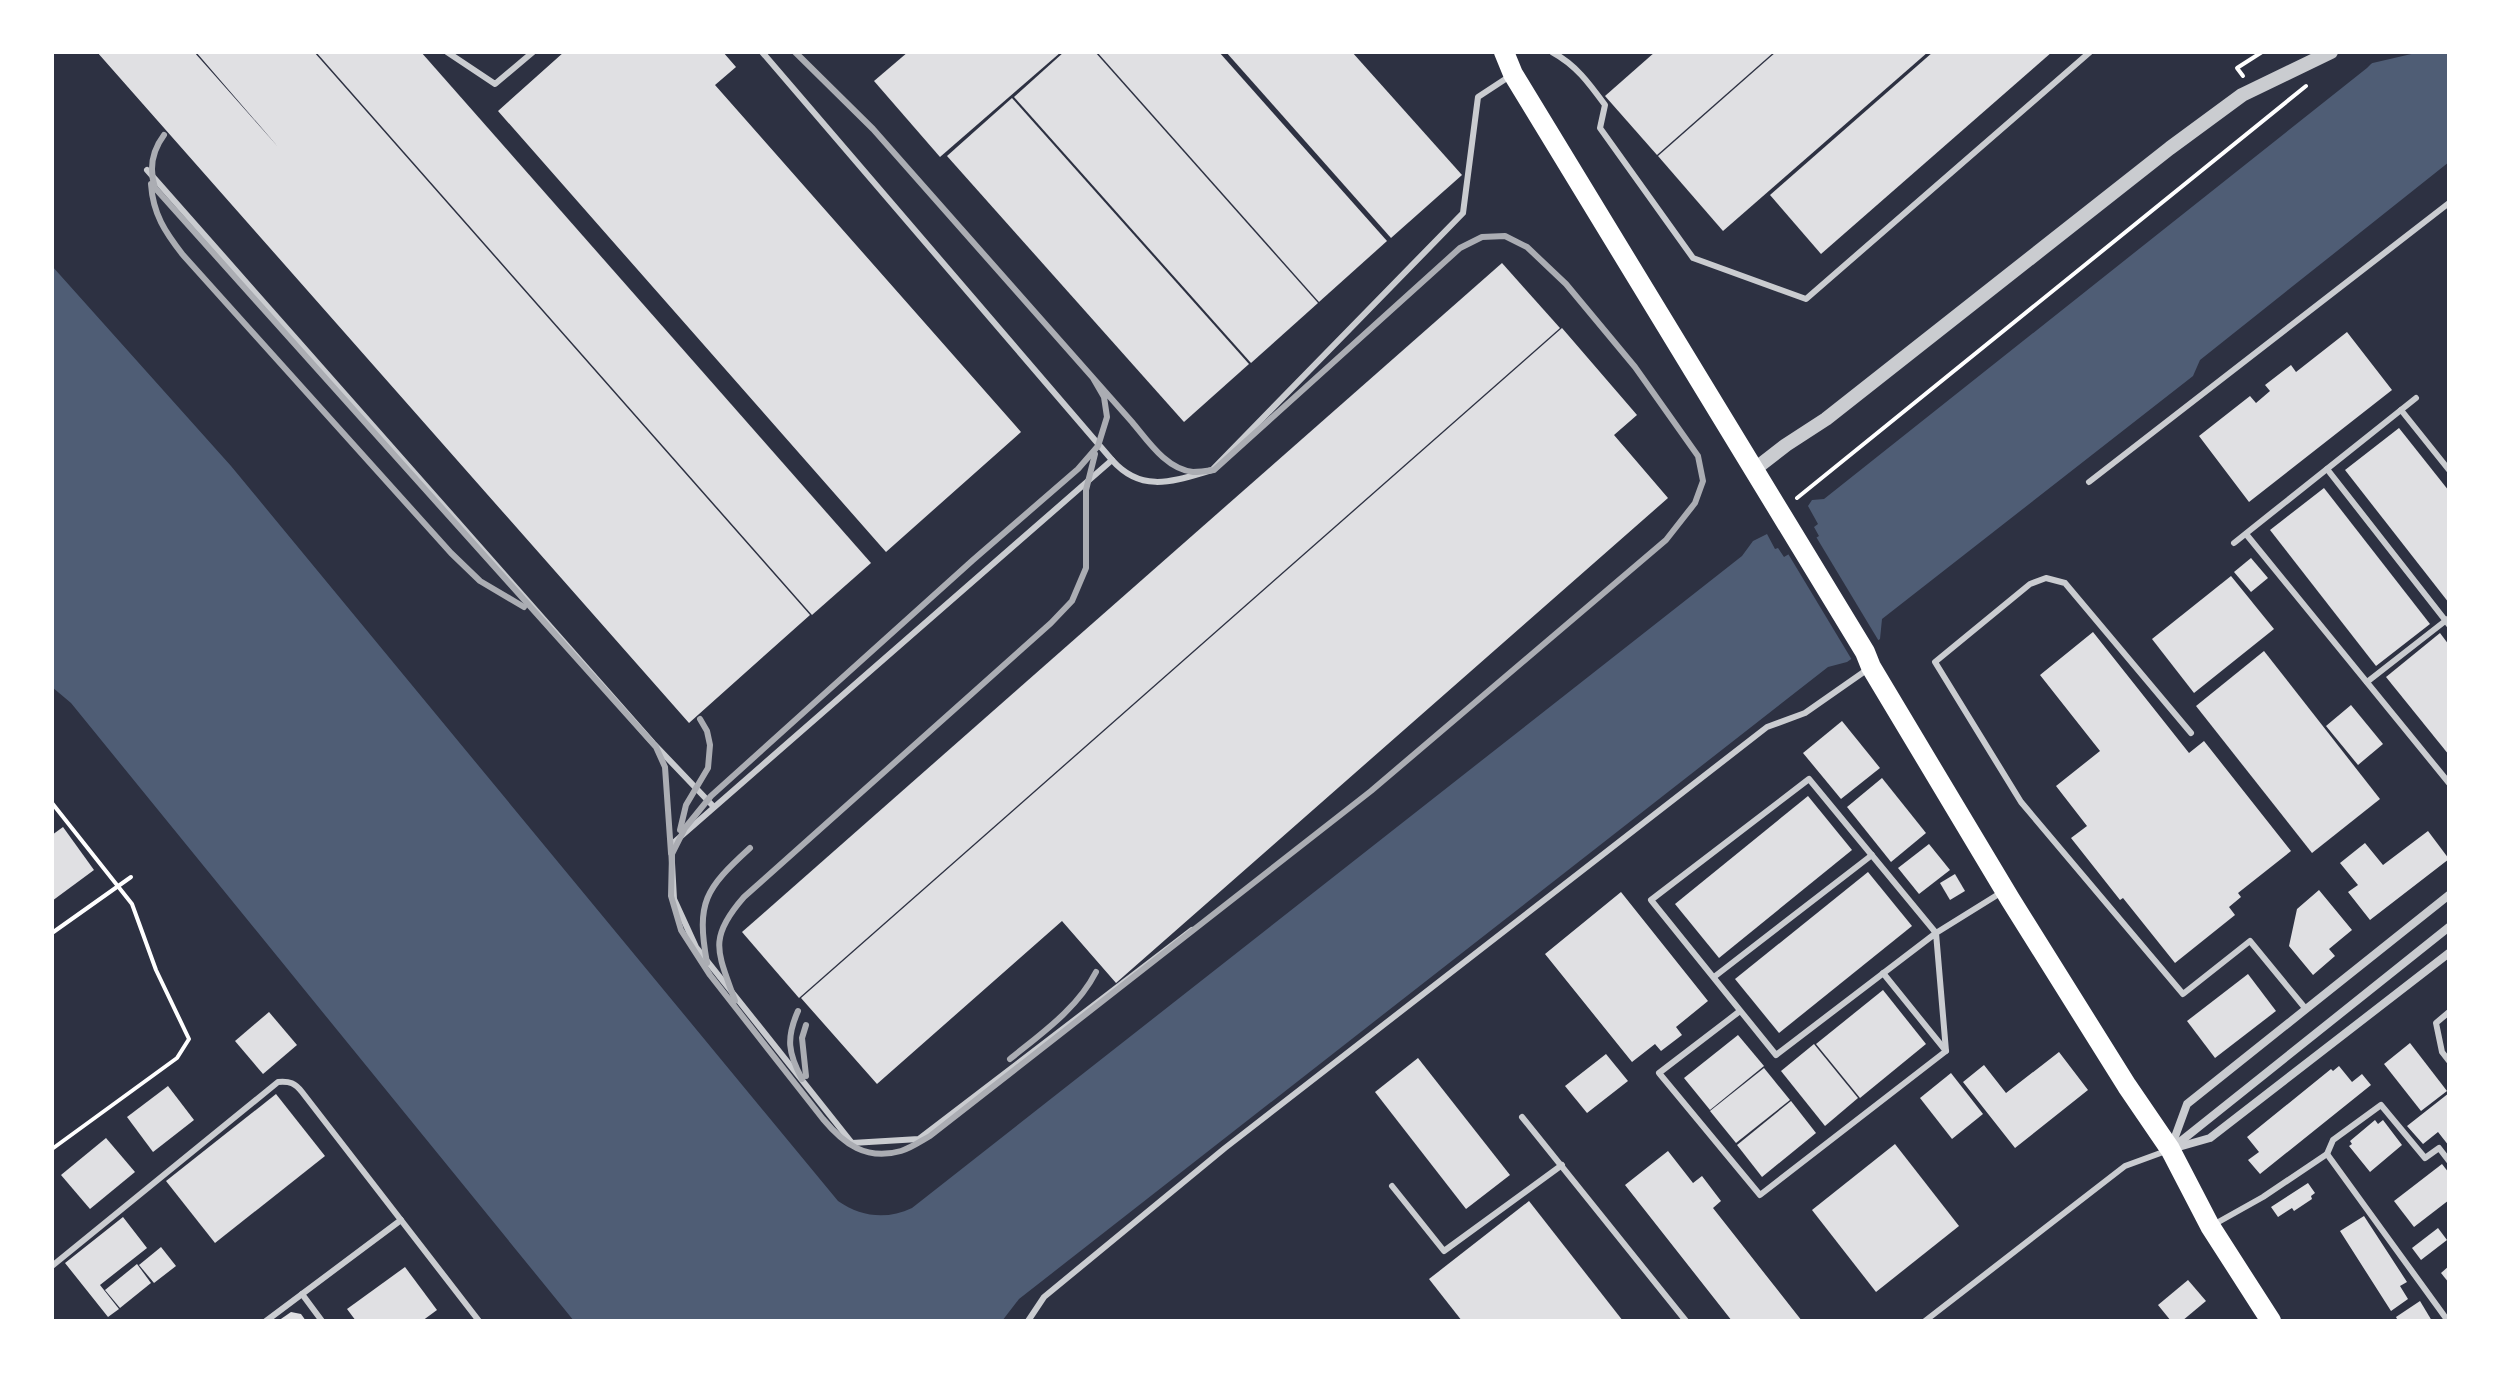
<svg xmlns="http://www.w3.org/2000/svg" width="2501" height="1373" viewBox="0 0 2501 1373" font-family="'Golos Text',sans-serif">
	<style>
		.water { fill: #4f5d75 }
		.pier { fill: #2d3142 }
		.building { fill: #e0e0e3 }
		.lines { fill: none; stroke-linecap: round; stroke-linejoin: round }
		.path { stroke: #fff; stroke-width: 4 }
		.service { stroke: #caccd0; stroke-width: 6 }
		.minor { stroke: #caccd0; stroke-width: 8 }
		.tertiary { stroke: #caccd0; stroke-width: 14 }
		.primary { stroke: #fff; stroke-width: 20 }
		.rail { stroke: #abadb3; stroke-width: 6 }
	</style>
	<rect width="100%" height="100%" fill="#2d3142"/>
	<path class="water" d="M 2383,52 L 2449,52 L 2449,162 L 2200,360 L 2193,376 L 1882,619 L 1880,639 L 1847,662 L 1828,667 L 1019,1299 L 1002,1321 L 574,1321 L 71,703 L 52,687 L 52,266 L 231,466 L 838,1201 C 861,1217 887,1220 912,1208 L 1742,556 L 1753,541 L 1767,534 L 1775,549 L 1778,548 L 1784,557 L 1819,536 L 1814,527 L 1818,524 L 1808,506 L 1812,500 L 1824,499 L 2367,68 Z"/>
	<g class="pier">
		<polygon points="2377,52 2420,52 2364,65"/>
		<polygon points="1815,535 1880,643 1852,660 1787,552"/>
	</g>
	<g class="building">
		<polygon points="97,52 194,52 279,148 196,52 314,52 810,615 689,723"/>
		<polygon points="316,52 421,52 871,563 812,615"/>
		<polygon points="564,52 723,52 736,67 715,85 1021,432 886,552 498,111"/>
		<polygon points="908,52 1061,52 940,157 874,81"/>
		<polygon points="1064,52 1095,52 1318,303 1251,363 1014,97"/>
		<polygon points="1097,52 1219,52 1387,241 1319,302"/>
		<polygon points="1226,52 1352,52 1462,175 1391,238"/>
		<polygon points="1655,52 1774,52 1657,155 1605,96"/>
		<polygon points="1776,52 1928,52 1723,231 1658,156"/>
		<polygon points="1933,52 2052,52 1821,254 1770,195"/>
		<polygon points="1012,98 1249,364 1184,422 947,156"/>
		<polygon points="1502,263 1560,328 799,998 742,932"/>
		<polygon points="1562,328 1637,415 1614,435 1668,498 1116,983 1062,921 877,1084 801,998"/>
		<polygon points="2347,332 2392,390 2249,502 2199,436 2250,396 2256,403 2270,391 2265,385 2291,365 2296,372"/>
		<polygon points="2399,428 2449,491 2449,603 2345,470"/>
		<polygon points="2324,488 2430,624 2376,666 2270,530"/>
		<polygon points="2251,558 2268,578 2251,592 2234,572"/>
		<polygon points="2231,576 2274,629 2194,693 2152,639"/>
		<polygon points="2093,632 2189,753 2204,741 2291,851 2238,893 2241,897 2229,907 2235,915 2175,963 2123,898 2120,900 2071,838 2087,826 2056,786 2100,751 2040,675"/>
		<polygon points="2440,633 2449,645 2449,755 2386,677"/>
		<polygon points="2264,651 2380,799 2312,853 2196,706"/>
		<polygon points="2351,705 2383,744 2358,765 2326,726"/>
		<polygon points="1842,721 1880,768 1841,799 1803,753"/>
		<polygon points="1882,778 1926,833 1891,862 1847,807"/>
		<polygon points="1808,796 1852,850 1719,958 1675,904"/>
		<polygon points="63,827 94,870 52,901 52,835"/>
		<polygon points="2428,831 2449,859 2370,920 2348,892 2358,885 2340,863 2365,843 2383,865"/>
		<polygon points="1929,844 1950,870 1919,894 1898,868"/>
		<polygon points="1868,872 1912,926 1779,1033 1735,979"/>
		<polygon points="1955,874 1965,891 1950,900 1940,883"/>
		<polygon points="2319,890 2352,930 2329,949 2335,956 2313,975 2289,946 2297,909"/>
		<polygon points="1621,892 1708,1001 1676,1027 1682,1035 1661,1051 1655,1044 1632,1062 1545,954"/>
		<polygon points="2248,974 2276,1011 2215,1058 2187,1021"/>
		<polygon points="1883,990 1926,1044 1860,1098 1816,1044"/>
		<polygon points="269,1012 297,1045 263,1074 235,1041"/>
		<polygon points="1738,1035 1764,1066 1710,1110 1684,1078"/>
		<polygon points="2410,1043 2447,1091 2421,1111 2384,1064"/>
		<polygon points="1814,1044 1858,1098 1825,1126 1781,1071"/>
		<polygon points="2059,1052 2088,1090 2015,1148 1963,1082 1984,1065 2006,1093"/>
		<polygon points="1606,1054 1628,1081 1587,1113 1565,1086"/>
		<polygon points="1418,1058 1510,1175 1466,1209 1375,1092"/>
		<polygon points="2339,1066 2352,1082 2362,1074 2371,1085 2260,1174 2248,1160 2259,1152 2247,1137 2331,1069 2333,1071"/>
		<polygon points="1764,1068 1790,1100 1736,1143 1710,1111"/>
		<polygon points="1951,1073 1983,1114 1952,1139 1920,1098"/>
		<polygon points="168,1086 194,1120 153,1152 127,1117"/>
		<polygon points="2449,1093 2449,1146 2438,1132 2423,1144 2407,1126"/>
		<polygon points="276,1094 325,1156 215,1243 166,1181"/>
		<polygon points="1791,1101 1816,1133 1762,1177 1737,1145"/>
		<polygon points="2375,1120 2378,1124 2383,1120 2402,1145 2370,1172 2349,1146 2352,1144 2350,1141"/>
		<polygon points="106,1138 135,1172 90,1209 61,1175"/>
		<polygon points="1895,1144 1959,1226 1876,1292 1812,1210"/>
		<polygon points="1668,1151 1693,1183 1702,1176 1721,1201 1713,1208 1802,1321 1732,1321 1625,1185"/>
		<polygon points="2442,1164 2449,1173 2449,1200 2414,1227 2394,1201"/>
		<polygon points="2308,1183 2315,1193 2311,1196 2312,1199 2294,1211 2292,1208 2278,1217 2271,1207"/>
		<polygon points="1529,1201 1623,1321 1462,1321 1429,1279"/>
		<polygon points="2364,1216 2407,1282 2400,1286 2408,1299 2391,1311 2340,1231"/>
		<polygon points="123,1217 147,1248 100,1285 119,1309 108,1317 65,1263"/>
		<polygon points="2438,1228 2447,1240 2421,1260 2412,1248"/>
		<polygon points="161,1247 176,1266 154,1283 139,1265"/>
		<polygon points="137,1264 151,1283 120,1308 105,1290"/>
		<polygon points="2449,1266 2449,1283 2441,1273"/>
		<polygon points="405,1267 437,1310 422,1321 356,1321 347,1309"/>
		<polygon points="2188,1280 2206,1301 2182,1321 2171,1321 2158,1305"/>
		<polygon points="2420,1301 2432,1321 2398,1321 2396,1317"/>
		<polygon points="291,1312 301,1314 306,1321 278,1321"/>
	</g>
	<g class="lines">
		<g class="path">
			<polyline points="2243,76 2237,68 2262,52"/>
			<polyline points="1797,498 2306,86"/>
			<polyline points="52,803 132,904 156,970 189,1039 177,1058 52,1149"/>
			<polyline points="52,933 131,877"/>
		</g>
		<g class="service">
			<polyline points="447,52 495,84 533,52"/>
			<path d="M 762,52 L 1112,460 C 1142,494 1174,481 1212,470 L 1463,213 L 1478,97 L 1510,76"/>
			<path d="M 1552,52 C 1576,65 1589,83 1605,105 L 1600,128 L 1693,258 L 1806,299 L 2090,52"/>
			<polyline points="147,170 653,743 713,806"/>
			<polyline points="2401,410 2449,470"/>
			<polyline points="1112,460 671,845 674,899 696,947 852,1143 919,1139 1192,930"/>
			<polyline points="2327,469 2449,625"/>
			<polyline points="2089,482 2449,203"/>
			<polyline points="2246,534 2449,783"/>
			<polyline points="2234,543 2416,398"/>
			<polyline points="2367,682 2449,618"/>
			<polyline points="2191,733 2065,583 2046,578 2030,584 1935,662 2021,802 2183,994 2250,941 2305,1008"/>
			<polyline points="1883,973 1946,1051"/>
			<polyline points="1714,977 1872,855"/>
			<polyline points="1740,1011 1659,1073 1760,1195 1946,1051 1936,933 1809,779 1651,900 1776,1055 1936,933 2002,892"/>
			<polyline points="2449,1012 2436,1023 2442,1052 2449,1061"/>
			<polyline points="1522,1117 1686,1321"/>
			<polyline points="2327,1154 2448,1321"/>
			<polyline points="1392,1186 1444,1251 1562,1165"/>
			<polyline points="2213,1225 2263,1197 2327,1154 2333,1140 2381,1105 2425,1158 2439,1148 2449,1161"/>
			<path d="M 52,1266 L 278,1082 C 290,1081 295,1083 302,1092 L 479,1321"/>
			<polyline points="302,1294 322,1321"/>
			<polyline points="266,1321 401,1220"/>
			<polyline points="1028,1321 1044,1297 1225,1148 1767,727 1805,713 1868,669"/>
			<polyline points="1925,1321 2125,1166 2166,1151"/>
		</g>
		<g class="minor">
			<polyline points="2172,1145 2187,1104 2449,895"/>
			<polyline points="2175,1148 2210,1138 2449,953"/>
			<polyline points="2171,1149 2449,927"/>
		</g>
		<polyline class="tertiary" points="1755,469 1786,445 1826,419 2170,148 2242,95 2331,52"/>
		<polyline class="primary" points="1504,52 1513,74 1865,652 1871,667 2010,899 2127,1086 2170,1149 2210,1226 2271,1321"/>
		<g class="rail">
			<path d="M 795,52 L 873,129 L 1132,422 C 1148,441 1166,469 1193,472 C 1200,472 1207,471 1214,470 L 1460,248 L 1482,237 L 1505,236 L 1527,247 L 1566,284 L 1635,367 L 1698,456 L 1703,481 L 1695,503 L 1666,540 L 1371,791 L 930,1136 C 921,1141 911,1148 901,1151 C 866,1161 844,1144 823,1119 L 710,975 L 681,930 L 671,896 L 672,854 L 685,828 L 711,796 L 973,560 L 1078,469 L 1098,446 L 1107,417 L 1104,397 L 1093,378"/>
			<path d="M 164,135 C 152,151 149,169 155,188 L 656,747 L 665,767 L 671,853"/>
			<path d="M 151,184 C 153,214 165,232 183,255 L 451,553 L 480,581 L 524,607"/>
			<polyline points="680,830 686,805 708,768 710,745 707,731 700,719"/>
			<path d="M 707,963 C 696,902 705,889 750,848"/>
			<path d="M 735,1001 C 718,952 707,939 744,897 L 966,699 L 1051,623 L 1072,601 L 1086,568 L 1086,490 L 1095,454"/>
			<path d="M 798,1011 C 786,1038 788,1053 802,1079"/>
			<polyline points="806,1025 802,1038 806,1076"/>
			<path d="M 1010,1059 C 1042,1033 1077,1009 1096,972"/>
		</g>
	</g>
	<rect width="2501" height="1373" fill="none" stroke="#ffffff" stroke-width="108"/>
</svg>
